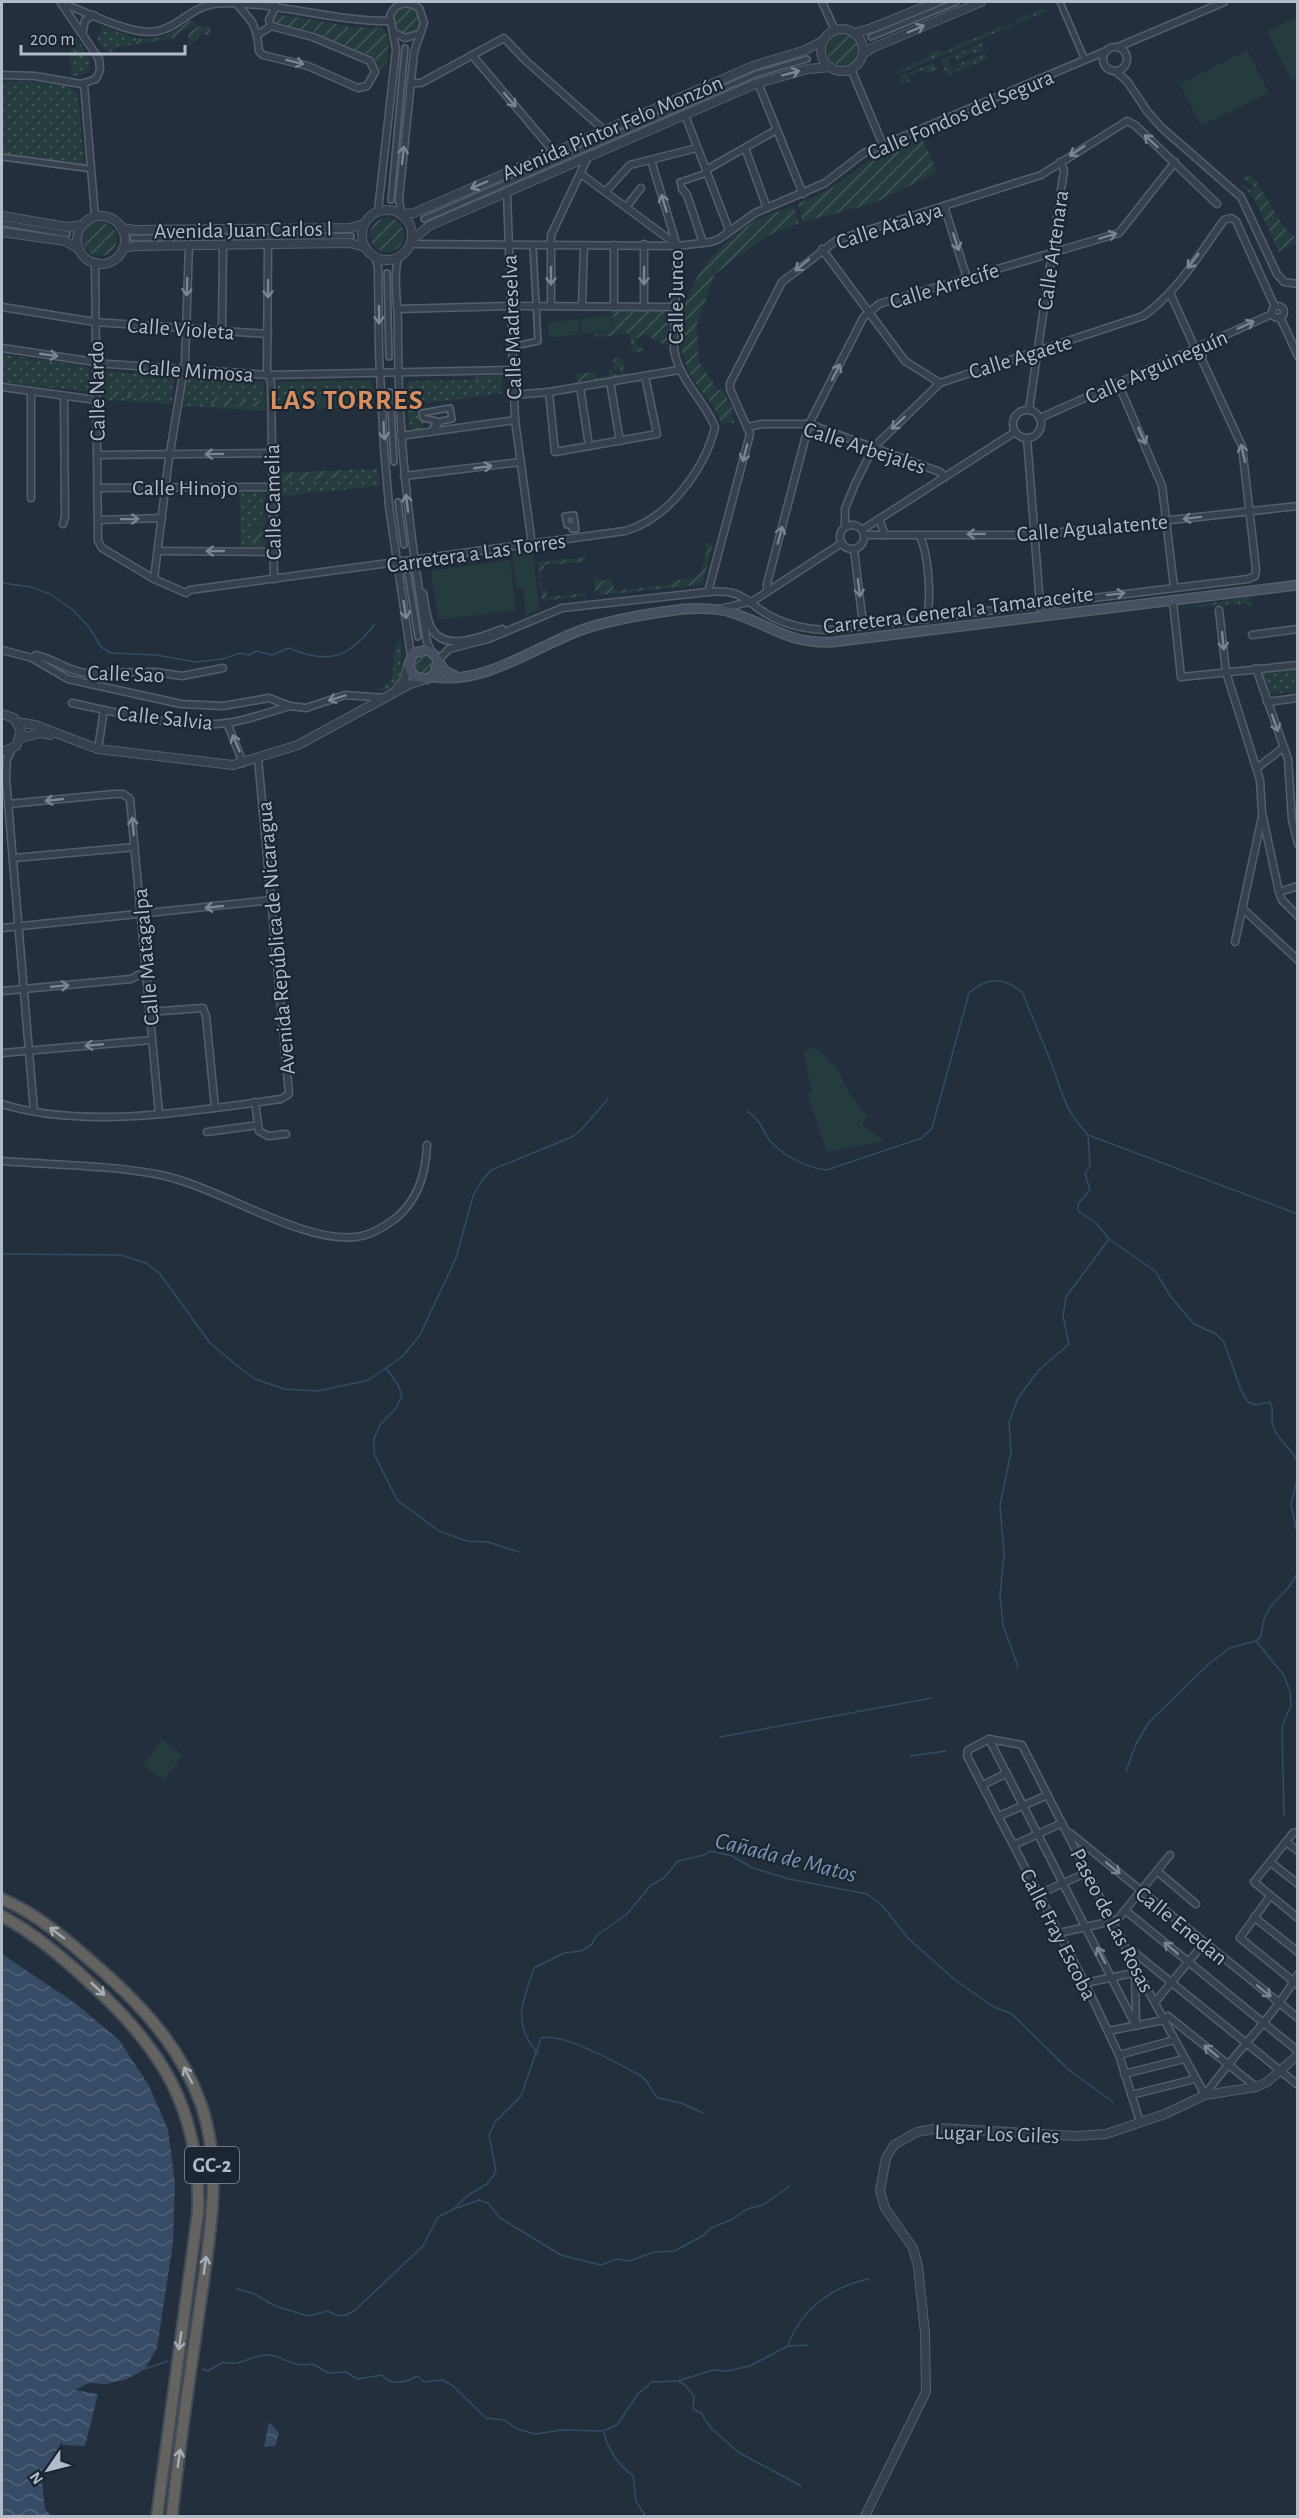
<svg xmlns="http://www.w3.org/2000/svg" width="1299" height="2518" viewBox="0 0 1299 2518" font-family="'Alegreya Sans',sans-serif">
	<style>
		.grass { fill: url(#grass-dots) }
		.garden { fill: url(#garden-furrows) }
		.pitch { fill: #253c3e }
		.water { fill: url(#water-waves) }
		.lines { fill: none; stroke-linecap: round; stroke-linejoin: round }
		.stream { stroke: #364b65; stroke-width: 1.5 }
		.pedestrian-casing { stroke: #555f6b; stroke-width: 8 }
		.minor-casing { stroke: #555f6b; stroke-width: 9 }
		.tertiary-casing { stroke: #555f6b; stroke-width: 10 }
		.secondary-casing { stroke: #555f6b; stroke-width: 11 }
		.trunk-casing { stroke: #424c58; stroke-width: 14 }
		.pedestrian { stroke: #37414d; stroke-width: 4.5 }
		.minor { stroke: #37414d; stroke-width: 6 }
		.tertiary { stroke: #37414d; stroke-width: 8 }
		.secondary { stroke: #455061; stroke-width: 8 }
		.trunk { stroke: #646360; stroke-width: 10 }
		.oneway { stroke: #7b8591 }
		.oneway2 { stroke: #a6afb9 }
		.labels { text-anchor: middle; stroke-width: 4.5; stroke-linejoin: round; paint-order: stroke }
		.shield { fill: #1c2632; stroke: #858f9c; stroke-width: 1.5 }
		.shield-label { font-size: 21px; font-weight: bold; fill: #b2bcc9 }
		.street-label { font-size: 22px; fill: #b2bcc9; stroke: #1c2632 }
		.water-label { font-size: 24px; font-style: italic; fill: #7993b2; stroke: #1c2632 }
		.district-label { font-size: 28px; font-weight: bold; letter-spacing: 1.5px; fill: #d88f5f; stroke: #1c2632 }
	</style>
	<defs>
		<pattern id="grass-dots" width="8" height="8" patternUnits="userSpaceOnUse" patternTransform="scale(1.5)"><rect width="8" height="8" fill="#253c3e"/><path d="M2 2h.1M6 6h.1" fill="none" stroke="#425659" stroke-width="1.8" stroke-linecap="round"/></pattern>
		<pattern id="garden-furrows" width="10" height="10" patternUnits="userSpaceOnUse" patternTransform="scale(1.5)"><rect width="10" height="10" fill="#253c3e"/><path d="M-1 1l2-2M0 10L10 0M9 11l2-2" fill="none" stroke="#425659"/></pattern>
		<pattern id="water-waves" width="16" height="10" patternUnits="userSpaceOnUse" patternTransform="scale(1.5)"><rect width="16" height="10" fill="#364b65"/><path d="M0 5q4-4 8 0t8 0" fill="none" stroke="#51637a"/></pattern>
	</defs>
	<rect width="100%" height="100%" fill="#232f3d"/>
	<g class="grass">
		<polygon points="1043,9 1049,10 903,72 892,74 929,57 928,54 938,50 940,53 1000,27 1016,23 1022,17"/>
		<polygon points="102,26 136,38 136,44 115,48 112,52 103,48 97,40"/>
		<path d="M 76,38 C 83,48 94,59 89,72 L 78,76 L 71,75 L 70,48 L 67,47 Z"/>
		<polygon points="986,41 982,45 983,50 974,54 972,52 957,61 955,56 948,59 953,71 960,68 958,63 969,61 985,52 987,59 949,75 946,74 941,60"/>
		<polygon points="933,63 939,69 926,74 923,70 909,76 910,81 900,85 900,77"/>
		<path d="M 17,81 C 31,82 69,82 78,93 L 84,165 L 2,154 L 2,82 Z"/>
		<polygon points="2,354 89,367 90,392 2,382"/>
		<polygon points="104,371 171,376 174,379 172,404 103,400 101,374"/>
		<polygon points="505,375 505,379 501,379 502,393 421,404 424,429 414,431 409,428 406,385 410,381 472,380 475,376"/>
		<polygon points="190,377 264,382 265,411 183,406 186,380"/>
		<polygon points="369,381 373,385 374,405 277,411 277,382"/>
		<polygon points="378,469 380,486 278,496 278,473"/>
		<polygon points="239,491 263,491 265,494 266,543 263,547 241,547"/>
		<polygon points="1249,597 1252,608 1246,604 1181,608"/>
		<polygon points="401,639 401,675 392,689 377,691 392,679 395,647"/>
		<polygon points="1297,669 1297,692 1268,694 1263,673"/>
	</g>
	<g class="garden">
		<circle cx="408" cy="20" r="14"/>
		<polygon points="275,14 315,20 312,31 275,25 272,20"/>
		<path d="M 190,20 L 198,25 L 178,33 L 175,38 L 136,44 L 136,38 C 158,41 173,34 190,20 Z"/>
		<polygon points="316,20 351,27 383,28 389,38 387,62 378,72 375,58 313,32"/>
		<polygon points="200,26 210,27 210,34 208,37 204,33 187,48 189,31"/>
		<circle cx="843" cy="50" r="16"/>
		<polygon points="922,138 937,172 874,203 803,222 798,204 830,189 872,158"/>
		<polygon points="1248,176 1255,179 1284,227 1297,239 1297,243 1279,252 1255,200 1240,183 1251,190 1254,187 1243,178"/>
		<path d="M 794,206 L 799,223 L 765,237 L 715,274 L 697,324 L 699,362 L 718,390 L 723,390 L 734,412 L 732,416 L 735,422 L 739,423 L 721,423 C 715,402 693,386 686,365 C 665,309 705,251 752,223 C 764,215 780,211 794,206 Z"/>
		<circle cx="387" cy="235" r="17"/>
		<circle cx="100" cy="239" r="17"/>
		<polygon points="611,310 666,310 670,315 669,345 660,343 646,334 635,339 633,330 635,343 645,351 633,353 628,333 595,338 595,334 615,330"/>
		<polygon points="622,358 625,376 578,383 576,375 595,371 596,378 610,375 609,370 613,369 614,374 621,374 620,368 614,369 613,359"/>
		<polygon points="102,391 121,394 147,392 159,400 102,396"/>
		<polygon points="212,397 264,401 265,407 202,403"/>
		<polygon points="277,401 287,404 332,401 344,407 277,411"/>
		<polygon points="348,470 340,477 278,482 278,473"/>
		<polygon points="266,520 266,543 263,547 251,541 251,533"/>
		<polygon points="713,543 703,582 699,585 599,595 599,590 595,592 594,580 596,578 604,581 612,577 614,591 666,585 673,581 697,577 701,571 707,549 704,544"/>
		<polygon points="588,557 583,562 544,565 544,569 540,570 542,589 546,589 547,597 586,593 586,596 542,601 538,562"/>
		<circle cx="423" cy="664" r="10"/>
	</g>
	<g class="pitch">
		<polygon points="1297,16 1297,79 1292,81 1267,31"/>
		<polygon points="1247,50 1269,93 1201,126 1180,84"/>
		<polygon points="611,315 613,330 582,334 580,319"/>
		<polygon points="578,319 580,334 549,338 547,323"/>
		<polygon points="533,550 539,610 526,615 523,588 516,588 512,553"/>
		<polygon points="510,560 516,610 438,620 431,571"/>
		<polygon points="813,1048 818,1049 839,1071 850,1094 867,1116 862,1124 884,1141 827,1152 808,1095 812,1091 803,1052"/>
		<polygon points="162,1739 183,1755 164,1780 143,1766"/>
	</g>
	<g class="water">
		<polygon points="2,1954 75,2003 119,2040 148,2084 168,2129 175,2183 173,2243 157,2348 145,2369 127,2379 106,2384 89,2383 75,2390 98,2394 85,2446 64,2445 41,2472 45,2510 53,2516 2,2516"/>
		<polygon points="269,2422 279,2433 275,2446 264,2447"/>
	</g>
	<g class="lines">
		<g class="stream">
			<path d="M 2,583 L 31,587 L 50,594 L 73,610 L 89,627 L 101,647 L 111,653 L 156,655 L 196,662 L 223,659 L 240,653 L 249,655 L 256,651 L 272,655 L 289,648 C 327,665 349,658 374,625"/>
			<path d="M 747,1111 C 766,1125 761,1132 773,1144 C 786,1157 808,1168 827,1170 L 922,1138 L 932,1128 L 969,993 C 986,977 1004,977 1022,992 C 1031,1014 1040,1035 1049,1057 C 1062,1090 1062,1107 1088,1135 L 1298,1214"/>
			<path d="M 1088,1136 L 1090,1166 L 1085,1173 L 1090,1190 L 1078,1204 L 1078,1211 L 1096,1223 L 1109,1239 L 1155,1271 L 1171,1297 L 1194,1324 L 1216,1334 L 1224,1342 L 1241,1390 L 1248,1402 L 1256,1405 L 1270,1402 C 1275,1410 1270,1417 1273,1426 C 1277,1441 1293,1448 1298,1463"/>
			<polyline points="2,1254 121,1255 146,1263 160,1274 210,1343 235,1364 255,1379 284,1389 318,1391 369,1380 403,1356 420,1335 456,1258 473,1196 481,1182 491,1170 572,1137 580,1131 608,1099"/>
			<polyline points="386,1368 398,1385 402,1395 396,1408 380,1425 374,1439 374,1454 397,1500 439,1531 467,1541 488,1542 519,1552"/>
			<polyline points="1298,1476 1291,1505 1298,1536"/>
			<polyline points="1256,1641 1283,1674 1290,1691 1291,1705 1282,1727 1284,1816"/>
			<polyline points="1018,1667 1003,1625 1000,1595 1004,1554 1000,1505 1011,1452 1009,1422 1018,1398 1039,1370 1069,1344 1063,1316 1066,1297 1109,1239"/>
			<polyline points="720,1737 932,1698"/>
			<polyline points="910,1756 946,1751"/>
			<polyline points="1126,1771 1136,1744 1149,1722 1210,1663 1230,1648 1256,1641 1261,1636 1264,1619 1270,1607 1288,1588 1298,1573"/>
			<path d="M 538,2054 C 511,2021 523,2004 534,1968 L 564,1953 L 581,1951 L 591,1945 L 597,1935 L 627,1914 L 651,1885 L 664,1878 L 678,1861 L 704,1855 L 710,1851 L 732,1856 L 753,1868 L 789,1879 L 867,1894 L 882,1905 L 908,1938 L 954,1979 L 992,2006 L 1012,2014 L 1069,2070 L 1113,2102"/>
			<polyline points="457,2208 479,2200 488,2203 500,2218 561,2255 601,2265 617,2259 629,2261 654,2252 675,2251 704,2235 711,2228 733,2219 747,2209 763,2205 790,2186"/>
			<path d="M 237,2289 L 253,2293 L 275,2306 L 308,2316 L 328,2311 C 340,2318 344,2317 355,2310 L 423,2246 L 438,2217 L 454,2209 L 467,2196 L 487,2184 L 496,2172 L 489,2135 L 495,2122 L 521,2096 L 541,2038 C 564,2032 620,2065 641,2076 C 649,2081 651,2092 658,2098 L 681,2103 L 703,2113"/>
			<path d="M 788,2345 C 801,2310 832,2286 869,2279"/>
			<polyline points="145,2369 168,2361"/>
			<path d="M 202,2369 L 208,2371 L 223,2362 C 240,2367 250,2356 266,2355 C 286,2355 287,2368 313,2364 L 328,2373 L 346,2372 L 357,2379 L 382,2375 C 391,2386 406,2383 417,2376 L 424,2382 L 443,2380 L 453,2386 L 486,2418 L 504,2420 L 517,2429 L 535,2434 L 562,2430 L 603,2431 L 617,2425 L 638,2394 L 652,2382 L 678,2381 L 713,2370 L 727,2371 L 750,2366 L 788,2346 L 807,2345"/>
			<polyline points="678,2381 685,2385 694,2396 693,2409 701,2413 711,2428 738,2452 801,2486"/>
			<path d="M 604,2433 C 608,2450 619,2465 633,2476 L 636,2501 L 645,2516"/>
		</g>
		<g class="pedestrian-casing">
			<g id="pedestrian">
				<polyline points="1060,2 1085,60"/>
				<polyline points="871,37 956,2"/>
				<polyline points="2,157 91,169"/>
				<polyline points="682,189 680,182 707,173"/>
				<polyline points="391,200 405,48"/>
				<polyline points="424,219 756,74 807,59"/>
				<polyline points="2,223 67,234"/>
				<polyline points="133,238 351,236"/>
				<polyline points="387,273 389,357"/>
				<polyline points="511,347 538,341 533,246"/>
				<polyline points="390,392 394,462"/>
				<polygon points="450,408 452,419 441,421 436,427 433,428 437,421 423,418 422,413"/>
				<polyline points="398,502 404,545"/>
				<polygon points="574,515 576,529 572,529 571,525 567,525 565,516"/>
				<polyline points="408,574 418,637"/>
			</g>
		</g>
		<g class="minor-casing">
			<g id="minor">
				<polyline points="822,2 835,30"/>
				<path d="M 61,3 C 86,11 132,37 158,31 C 184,25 190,4 224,3 C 280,3 333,21 389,21"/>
				<polyline points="237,4 252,22 257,35"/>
				<polyline points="271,26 257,35 259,51 263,55 308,66 358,88 367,86 375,72 370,61 313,37 271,26 269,20 276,6"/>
				<polyline points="83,31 85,20 94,15"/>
				<polyline points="393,32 405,38 418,34"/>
				<polyline points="1118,47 1224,2"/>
				<circle cx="1115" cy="59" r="12"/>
				<polyline points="472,55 554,152"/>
				<polyline points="851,69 883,145"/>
				<polyline points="1115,71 1127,81 1147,111 1162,128 1241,197 1277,274 1284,282 1298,284"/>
				<polyline points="2,75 35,76 81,84 96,79 100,70 99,59 61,3"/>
				<polyline points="410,83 421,83 504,38 526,61 604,130"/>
				<polyline points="758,83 803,194"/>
				<polyline points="84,84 95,216"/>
				<polyline points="685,115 729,230"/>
				<polyline points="745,148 767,208"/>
				<polyline points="706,170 776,130"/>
				<polyline points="581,174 677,245"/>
				<polyline points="682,189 687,195 703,243"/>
				<polyline points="606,191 630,165 697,148"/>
				<polyline points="507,192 515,420 532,545"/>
				<polyline points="627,206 641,188"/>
				<polyline points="944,206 967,278"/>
				<path d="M 378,211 L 396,50 L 390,15 C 396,3 407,0 419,8 L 424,23 L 414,52 L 399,199 L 401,213"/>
				<polyline points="268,244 267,369 271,383 274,579"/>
				<polyline points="411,244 677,246 711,242 719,239 755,213 825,183 864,153 1106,51"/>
				<polyline points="822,249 905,361 940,383"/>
				<polyline points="375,257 378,267 379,354 384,448 389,506 411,656"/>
				<path d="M 398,258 C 393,279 398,305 398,327 C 397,433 410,537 427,642 L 431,651"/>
				<path d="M 95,262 L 98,541 L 102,548 L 154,579 L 186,593 L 190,590 L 625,531 C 668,519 705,469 715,427 C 703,398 680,382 674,350 L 677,246 L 651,160"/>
				<polyline points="1170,293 1195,348"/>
				<polyline points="551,306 551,235 588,157"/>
				<polyline points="582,306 584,245"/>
				<circle cx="1278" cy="312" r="6"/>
				<polyline points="2,307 95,322 268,334"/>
				<polyline points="614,307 614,245"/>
				<polyline points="644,307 644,244"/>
				<polyline points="398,309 510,306 676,307"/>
				<polyline points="1280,317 1298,356"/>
				<polyline points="222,332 223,245"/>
				<polyline points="2,348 108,364 269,375 512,370"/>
				<polyline points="610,382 620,441"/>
				<polyline points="1118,383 1162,486 1174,587"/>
				<polyline points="2,387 96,400"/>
				<polyline points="580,387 589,446"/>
				<polyline points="549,392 555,452 657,434 645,376"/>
				<polyline points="513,395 549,392 679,370"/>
				<circle cx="1027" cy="424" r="14"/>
				<polyline points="1029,410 1064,170 1060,162"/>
				<polyline points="1040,418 1272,314"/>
				<polyline points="747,427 762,424 809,424 940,472 945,477"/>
				<polyline points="400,436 515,420"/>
				<polyline points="1027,438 1040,605"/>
				<polyline points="97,455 272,453"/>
				<polyline points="404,476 521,462"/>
				<polyline points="97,488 272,487"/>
				<polyline points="31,498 31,391"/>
				<polyline points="879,519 885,535"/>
				<polyline points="98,520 162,518"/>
				<polyline points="63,524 65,517 64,396"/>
				<circle cx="852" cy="537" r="12"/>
				<path d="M 845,527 L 845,509 L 855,484 L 873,448 L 940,383 L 1143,316 C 1177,293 1200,253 1224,220 L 1231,218 L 1236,221 L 1275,307"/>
				<polyline points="862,530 1015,432"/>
				<polyline points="865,535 1034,535 1298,506"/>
				<path d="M 919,535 C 928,550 933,604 925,620"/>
				<polyline points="854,549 862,616 867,625"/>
				<polyline points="158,551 273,552"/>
				<polyline points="154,579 169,458 185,363 189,245"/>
				<polyline points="708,592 750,434 730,389 730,383 782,282 837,240 1041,175 1127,121 1135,125 1217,204"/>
				<polyline points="767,592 767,584 809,424 863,318 879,304 1119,233 1175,162"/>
				<path d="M 423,593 C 425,603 426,615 430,625 C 441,654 482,637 502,629"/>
				<polyline points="1173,602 1181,677 1298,665"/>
				<polyline points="720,609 753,601 842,543"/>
				<polyline points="1219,610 1226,672 1260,780 1262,813 1279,892 1282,900 1298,916"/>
				<polyline points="1252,635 1298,629"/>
				<polyline points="2,650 32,658 68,679 181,704 223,706 269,698 290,706 306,708 345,695 386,698"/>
				<path d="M 32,658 L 36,655 C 54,659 68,671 86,673 L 156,672 L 182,676 L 223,668"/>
				<path d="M 438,660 L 449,649 L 488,639 L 562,608 L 708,592 C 747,589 743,602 772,617 C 792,627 810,630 832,630 L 1248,579 L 1255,576 L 1256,569 L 1242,446 L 1202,360 L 1203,344"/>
				<polyline points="1256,668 1288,759 1292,820 1298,844"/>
				<polyline points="1267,702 1297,698"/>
				<path d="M 72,703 C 119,713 179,729 227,723 C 248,720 269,712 290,706"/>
				<polyline points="227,723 243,763"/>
				<polyline points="12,749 7,759 6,778 34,1111"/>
				<polyline points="98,749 104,710"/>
				<polyline points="1257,768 1284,747"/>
				<polyline points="8,804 114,794 123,794 130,799 159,1114"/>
				<polyline points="14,858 135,847"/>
				<polyline points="1279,892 1298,886"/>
				<polyline points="1242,908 1298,960"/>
				<polyline points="2,928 272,900"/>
				<polyline points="1235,942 1262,817"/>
				<polyline points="2,991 131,979 146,971"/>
				<polyline points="149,1012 203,1008 206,1016 215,1108"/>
				<polyline points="2,1053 152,1040"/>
				<polyline points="255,1102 259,1131 268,1136 286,1134"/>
				<path d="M 2,1104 C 85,1130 195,1111 281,1099 L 289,1094 L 258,758"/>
				<polyline points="207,1132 258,1125"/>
				<path d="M 2,1161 C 53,1165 106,1165 156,1174 C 217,1185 299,1243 355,1237 C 370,1236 384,1227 396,1218 C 418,1200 426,1172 427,1145"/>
				<polyline points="989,1739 1136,2026"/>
				<polyline points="983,1785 1007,1773"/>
				<polyline points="999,1816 1048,1795"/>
				<polyline points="1298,1832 1293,1833 1254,1882 1298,1918"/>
				<polyline points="1070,1833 1298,2018"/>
				<polyline points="1286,1842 1298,1851"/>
				<polyline points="1014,1845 1062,1823"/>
				<polyline points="1270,1862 1298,1884"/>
				<polyline points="1157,1871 1196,1904"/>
				<polyline points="1039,1894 1088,1872"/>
				<polyline points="1270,1896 1240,1938 1298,1985"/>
				<polyline points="1126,1911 1298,2051"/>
				<polyline points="1254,1917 1298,1952"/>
				<polyline points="1059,1933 1117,1920 1170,1855"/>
				<polyline points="1128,1951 1135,1953 1298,2085"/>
				<polyline points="1085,1983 1138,1972"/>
				<polyline points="1155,2002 1204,1943"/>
				<polyline points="1163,2018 1168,2016 1256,2087"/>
				<polyline points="1136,2022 1135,1978 1138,1972"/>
				<polyline points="1108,2031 1164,2020"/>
				<polyline points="1119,2055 1174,2040"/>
				<polyline points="1124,2074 1184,2059"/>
				<polyline points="1131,2095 1195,2079"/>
				<path d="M 1140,2122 L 1119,2055 L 1085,1983 L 967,1756 L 968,1750 L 989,1739 L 1022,1745 L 1138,1972 L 1205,2095 C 1234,2053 1273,2018 1298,1974"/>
			</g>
		</g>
		<g class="tertiary-casing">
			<g id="tertiary">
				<circle cx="842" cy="50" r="21"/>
				<polyline points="855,33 872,28 936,2"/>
				<polyline points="863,54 872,48 981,2"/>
				<circle cx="387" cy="235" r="25"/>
				<polyline points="403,214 414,213 753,66 803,51 823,41"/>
				<polyline points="2,216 67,227 82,225"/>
				<circle cx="101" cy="240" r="24"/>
				<polyline points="121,228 135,230 350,228 364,224"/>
				<polyline points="2,232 65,241 79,249"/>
				<polyline points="412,240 429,226 758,83 808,69 830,67"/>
				<polyline points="123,248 135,246 350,243 365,247"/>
				<polyline points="397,689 404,680 408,666"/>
				<polyline points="2,714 14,718 21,732 16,746 2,752"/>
				<polyline points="17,722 35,725 98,749 233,765 298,745 410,684 423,680"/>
				<polyline points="20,738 40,733 51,735"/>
				<polyline points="865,2516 926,2392 925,2333 918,2266 913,2248 885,2208 880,2191 886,2158 894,2145 917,2132 939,2128 1076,2136 1106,2134 1165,2114 1205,2095 1256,2087 1267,2082 1298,2055"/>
			</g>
		</g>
		<g class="secondary-casing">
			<g id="secondary">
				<polyline points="1040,607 1047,612 1056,611"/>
				<path d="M 438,660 L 435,674 L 427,679 L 415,677 L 408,666 L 413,653 L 427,650 C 441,655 438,672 454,675"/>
				<path d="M 433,677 C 486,685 536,646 584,629 C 611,620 641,615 669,611 C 687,608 716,607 733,613 C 773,626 787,644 833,642 L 1298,585"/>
			</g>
		</g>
		<g class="trunk-casing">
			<g id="trunk">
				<path d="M 2,1899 C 42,1916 75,1947 108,1976 C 149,2013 184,2054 202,2107 C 223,2171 209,2240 200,2305 C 190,2375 179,2446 172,2516"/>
				<path d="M 2,1916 C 35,1934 62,1957 89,1982 C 162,2048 201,2110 198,2212 L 157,2516"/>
			</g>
		</g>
		<use href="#pedestrian" class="pedestrian"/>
		<use href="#minor" class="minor"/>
		<use href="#tertiary" class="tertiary"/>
		<use href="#secondary" class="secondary"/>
		<use href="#trunk" class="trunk"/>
	</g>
	<defs><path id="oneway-shaft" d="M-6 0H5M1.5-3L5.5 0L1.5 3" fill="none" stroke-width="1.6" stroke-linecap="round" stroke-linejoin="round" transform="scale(1.5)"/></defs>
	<g class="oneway">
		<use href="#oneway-shaft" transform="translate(916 29) rotate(-23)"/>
		<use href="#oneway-shaft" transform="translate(295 62) rotate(14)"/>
		<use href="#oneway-shaft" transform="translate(791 73) rotate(-15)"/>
		<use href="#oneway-shaft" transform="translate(510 100) rotate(50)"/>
		<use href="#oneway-shaft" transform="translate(1151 141) rotate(-137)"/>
		<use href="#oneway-shaft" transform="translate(1077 151) rotate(147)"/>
		<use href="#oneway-shaft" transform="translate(403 155) rotate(-84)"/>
		<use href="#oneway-shaft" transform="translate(479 185) rotate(157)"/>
		<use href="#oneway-shaft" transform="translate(664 203) rotate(-107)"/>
		<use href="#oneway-shaft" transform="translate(1108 236) rotate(-17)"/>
		<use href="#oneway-shaft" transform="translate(956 242) rotate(72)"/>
		<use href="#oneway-shaft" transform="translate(1193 261) rotate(127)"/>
		<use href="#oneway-shaft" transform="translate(802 265) rotate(141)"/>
		<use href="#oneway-shaft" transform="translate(551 276) rotate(90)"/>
		<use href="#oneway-shaft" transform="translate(644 276) rotate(91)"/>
		<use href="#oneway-shaft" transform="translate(187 287) rotate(92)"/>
		<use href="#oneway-shaft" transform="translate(268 289) rotate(90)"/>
		<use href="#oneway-shaft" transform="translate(379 315) rotate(90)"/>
		<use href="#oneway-shaft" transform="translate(1246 325) rotate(-24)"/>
		<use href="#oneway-shaft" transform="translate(49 355) rotate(8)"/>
		<use href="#oneway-shaft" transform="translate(836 372) rotate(-63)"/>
		<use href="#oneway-shaft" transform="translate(898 423) rotate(137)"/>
		<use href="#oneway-shaft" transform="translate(384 431) rotate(87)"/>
		<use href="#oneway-shaft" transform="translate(1142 436) rotate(66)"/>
		<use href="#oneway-shaft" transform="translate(745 453) rotate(105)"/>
		<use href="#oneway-shaft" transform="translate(1243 453) rotate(-103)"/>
		<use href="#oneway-shaft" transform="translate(214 454) rotate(179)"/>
		<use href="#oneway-shaft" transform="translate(483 467) rotate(-8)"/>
		<use href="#oneway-shaft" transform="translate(407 503) rotate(-97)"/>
		<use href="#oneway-shaft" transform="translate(1192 518) rotate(173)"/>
		<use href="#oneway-shaft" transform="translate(130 519) rotate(-1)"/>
		<use href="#oneway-shaft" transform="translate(976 534) rotate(179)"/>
		<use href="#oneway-shaft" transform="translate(780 535) rotate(-75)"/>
		<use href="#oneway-shaft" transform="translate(215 551) rotate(-180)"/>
		<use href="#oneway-shaft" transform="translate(859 588) rotate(83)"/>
		<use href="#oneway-shaft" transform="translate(1116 594) rotate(-7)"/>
		<use href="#oneway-shaft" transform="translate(405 610) rotate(81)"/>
		<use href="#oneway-shaft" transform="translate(1223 641) rotate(84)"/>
		<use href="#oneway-shaft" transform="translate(337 698) rotate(163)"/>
		<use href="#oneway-shaft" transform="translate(1275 723) rotate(70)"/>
		<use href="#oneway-shaft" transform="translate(236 743) rotate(-113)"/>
		<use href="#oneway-shaft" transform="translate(54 800) rotate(174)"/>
		<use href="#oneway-shaft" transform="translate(133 826) rotate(-95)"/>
		<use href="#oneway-shaft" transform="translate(214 907) rotate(174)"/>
		<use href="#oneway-shaft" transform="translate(60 986) rotate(-5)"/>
		<use href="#oneway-shaft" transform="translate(94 1045) rotate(175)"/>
		<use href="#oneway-shaft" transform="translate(1113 1868) rotate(39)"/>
		<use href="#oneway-shaft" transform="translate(1171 1948) rotate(-140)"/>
		<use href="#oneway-shaft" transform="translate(1101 1955) rotate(-117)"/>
		<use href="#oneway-shaft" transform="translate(1264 1991) rotate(39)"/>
		<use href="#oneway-shaft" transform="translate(1211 2051) rotate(-141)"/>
	</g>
	<g class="oneway2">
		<use href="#oneway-shaft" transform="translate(57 1933) rotate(-143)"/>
		<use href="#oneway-shaft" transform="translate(98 1989) rotate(43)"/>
		<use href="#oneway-shaft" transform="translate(188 2075) rotate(-117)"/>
		<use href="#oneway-shaft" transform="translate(205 2265) rotate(-82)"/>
		<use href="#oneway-shaft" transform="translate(180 2341) rotate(98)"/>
		<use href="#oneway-shaft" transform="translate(179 2458) rotate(-82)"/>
	</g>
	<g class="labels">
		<rect class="shield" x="185" y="2147" width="54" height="36" rx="4.5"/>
		<g class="shield-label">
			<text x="212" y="2172">GC-2</text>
		</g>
		<g class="street-label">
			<text transform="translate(960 114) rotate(-23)" y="8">Calle Fondos del Segura</text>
			<text transform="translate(612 127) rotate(-23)" y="8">Avenida Pintor Felo Monzón</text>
			<text transform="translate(889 225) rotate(-18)" y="8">Calle Atalaya</text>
			<text transform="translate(243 229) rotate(-1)" y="8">Avenida Juan Carlos I</text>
			<text transform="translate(1052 250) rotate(-82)" y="8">Calle Artenara</text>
			<text transform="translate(944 285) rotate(-17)" y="8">Calle Arrecife</text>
			<text transform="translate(675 297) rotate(-90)" y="8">Calle Junco</text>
			<text transform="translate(511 327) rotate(-92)" y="8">Calle Madreselva</text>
			<text transform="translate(181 328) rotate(4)" y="8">Calle Violeta</text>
			<text transform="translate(1020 356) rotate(-17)" y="8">Calle Agaete</text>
			<text transform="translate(1156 366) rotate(-24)" y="8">Calle Arguineguín</text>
			<text transform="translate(196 370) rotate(4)" y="8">Calle Mimosa</text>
			<text transform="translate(96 391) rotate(-91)" y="8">Calle Nardo</text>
			<text transform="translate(865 447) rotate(18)" y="8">Calle Arbejales</text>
			<text x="185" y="495">Calle Hinojo</text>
			<text transform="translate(272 502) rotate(-91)" y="8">Calle Camelia</text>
			<text transform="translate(1092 527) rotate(-5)" y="8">Calle Agualatente</text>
			<text transform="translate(476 552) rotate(-8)" y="8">Carretera a Las Torres</text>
			<text transform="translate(958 609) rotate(-7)" y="8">Carretera General a Tamaraceite</text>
			<text transform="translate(126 673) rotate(2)" y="8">Calle Sao</text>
			<text transform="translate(165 717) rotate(6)" y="8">Calle Salvia</text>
			<text transform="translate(275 938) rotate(-95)" y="8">Avenida República de Nicaragua</text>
			<text transform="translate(145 957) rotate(-95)" y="8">Calle Matagalpa</text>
			<text transform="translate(1113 1920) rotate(63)" y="8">Paseo de Las Rosas</text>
			<text transform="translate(1182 1925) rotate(39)" y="8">Calle Enedan</text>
			<text transform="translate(1059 1934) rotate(63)" y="8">Calle Fray Escoba</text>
			<text transform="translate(997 2133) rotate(2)" y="8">Lugar Los Giles</text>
		</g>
		<g class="water-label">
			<text transform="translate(786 1857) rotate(14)" y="8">Cañada de Matos</text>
		</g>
		<g class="district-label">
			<text x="347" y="409">LAS TORRES</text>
		</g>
	</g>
	<rect width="1299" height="2518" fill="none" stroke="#b2bcc9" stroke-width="6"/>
	<g transform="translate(48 2470) rotate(235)" stroke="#1c2632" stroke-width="4.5" paint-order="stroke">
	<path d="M0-4.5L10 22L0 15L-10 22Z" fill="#b2bcc9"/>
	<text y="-9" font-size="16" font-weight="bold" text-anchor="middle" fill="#b2bcc9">N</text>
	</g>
	<path d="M21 45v9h164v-9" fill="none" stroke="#b2bcc9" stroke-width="3"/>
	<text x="30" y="45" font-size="18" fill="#b2bcc9" stroke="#1c2632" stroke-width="4.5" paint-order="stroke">200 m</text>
</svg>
